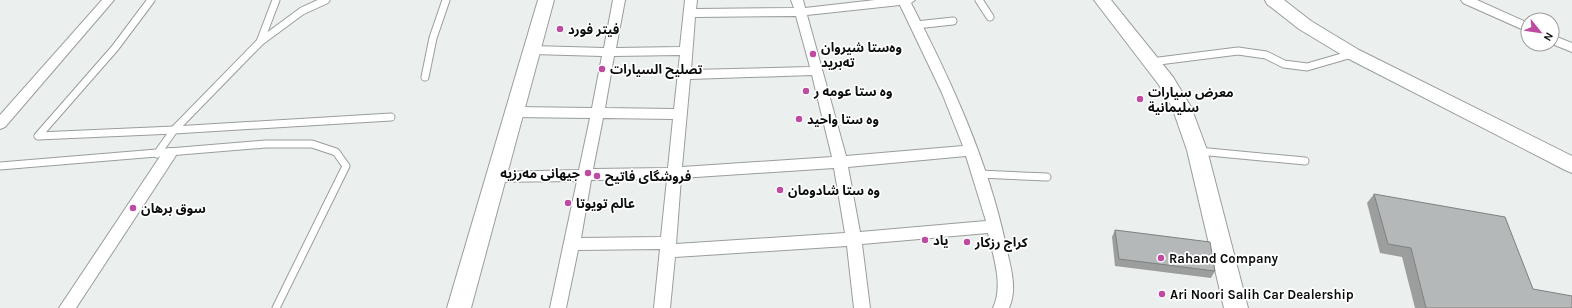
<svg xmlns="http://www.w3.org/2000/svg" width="1572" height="308" viewBox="0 0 1572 308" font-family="Karla,'Noto Sans Arabic',sans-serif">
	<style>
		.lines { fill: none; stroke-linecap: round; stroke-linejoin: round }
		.lane-casing { stroke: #9a9d9d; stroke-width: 9 }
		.street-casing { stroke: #9a9d9d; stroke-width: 2 }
		.secondary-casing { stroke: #9a9d9d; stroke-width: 2 }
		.lane { stroke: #fff; stroke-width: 7 }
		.street { fill: #fff; fill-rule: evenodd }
		.secondary { fill: #fff; fill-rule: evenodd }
		.wall { fill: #9c9e9e }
		.building { fill: #b5b8b8; stroke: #7f8181 }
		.poi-dot { fill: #bf4aa1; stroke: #fff; stroke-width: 1.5 }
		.labels { text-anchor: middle; stroke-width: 3.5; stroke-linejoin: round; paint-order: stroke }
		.poi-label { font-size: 13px; font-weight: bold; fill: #0b0c0c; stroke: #fff; text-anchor: start }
	</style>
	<rect width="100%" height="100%" fill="#ebefee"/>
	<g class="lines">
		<g class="lane-casing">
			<g id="lane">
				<polyline points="151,0 115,48 38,136 174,130 391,117"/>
				<polyline points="979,0 990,17"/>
				<polyline points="916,25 953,21"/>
				<polyline points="260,42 302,11 326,0"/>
				<polyline points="1151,62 1238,51 1266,55 1284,64 1307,67 1352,54"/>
				<polyline points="425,77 433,38 446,0"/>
				<polyline points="1198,151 1305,161"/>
				<polyline points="157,154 174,130 260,42 276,0"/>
				<polyline points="0,166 266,144 312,144 336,152 346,166 276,308"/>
				<polyline points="979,174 1047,177"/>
			</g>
		</g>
		<g class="street-casing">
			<g id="street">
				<polygon points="102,0 114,0 5,127 0,129 0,115"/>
				<path d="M 613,0 L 625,0 L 616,48 L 680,47 L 685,0 L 697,0 L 696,9 L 794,8 L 791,0 L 803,0 L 805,8 L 875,0 L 915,0 L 911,3 C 951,81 988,160 1006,246 C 1010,266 1018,288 1009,308 L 993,308 C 1004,285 993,256 988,233 L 862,244 L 870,308 L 854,308 L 847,246 L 675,257 L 670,308 L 654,308 L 660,249 L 578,250 L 566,308 L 550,308 L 577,181 L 496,182 L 491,181 L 489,177 L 491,173 L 496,172 L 579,170 L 590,118 L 514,117 L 509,115 L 507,112 L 509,109 L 514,107 L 592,108 L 602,56 L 532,54 L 528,53 L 526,50 L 528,47 L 532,46 L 604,48 ZM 900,5 L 942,93 L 963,146 L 846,156 L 807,15 ZM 796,16 L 810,67 L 691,70 L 695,17 ZM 680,55 L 674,109 L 605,108 L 614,56 ZM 812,75 L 832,157 L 682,167 L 690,79 ZM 603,118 L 673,119 L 668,168 L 593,169 ZM 966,156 L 986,221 L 860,232 L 848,167 ZM 834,168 L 845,233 L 676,244 L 681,178 ZM 667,179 L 661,237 L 581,238 L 591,180 Z"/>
				<polygon points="1461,0 1477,0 1528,23 1528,32 1463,3"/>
				<polygon points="1552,35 1572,43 1572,52 1552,44"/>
				<polygon points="170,148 175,149 177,153 175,157 76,308 59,308 165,149"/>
			</g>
		</g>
		<g class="secondary-casing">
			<g id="secondary">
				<polygon points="538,0 554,0 471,308 447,308"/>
				<polygon points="1094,0 1111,0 1173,77 1191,107 1207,150 1248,308 1224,308 1187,150 1172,107 1159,85"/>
				<polygon points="1265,0 1284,0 1311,21 1359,50 1572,156 1572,173 1565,170 1347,58 1299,29 1267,4"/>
			</g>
		</g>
		<use href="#lane" class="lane"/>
		<use href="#street" class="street"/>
		<use href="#secondary" class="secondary"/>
	</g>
	<g class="wall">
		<polygon points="1374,194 1533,289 1572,308 1415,308 1402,257 1380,253 1367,203"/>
		<polygon points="1115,230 1215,271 1211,278 1115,266 1112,237"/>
	</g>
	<g class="building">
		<polygon points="1374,194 1505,217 1533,289 1572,296 1572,308 1426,308 1411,248 1388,244"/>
		<polygon points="1115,230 1210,242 1215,271 1119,259"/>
	</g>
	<g class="poi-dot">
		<circle cx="560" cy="29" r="4"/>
		<circle cx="813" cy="54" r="4"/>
		<circle cx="602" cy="69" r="4"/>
		<circle cx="806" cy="91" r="4"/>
		<circle cx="1140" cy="99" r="4"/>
		<circle cx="799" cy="119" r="4"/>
		<circle cx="588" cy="173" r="4"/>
		<circle cx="597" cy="176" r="4"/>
		<circle cx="780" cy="190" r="4"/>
		<circle cx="568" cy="203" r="4"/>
		<circle cx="133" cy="208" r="4"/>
		<circle cx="925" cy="240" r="4"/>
		<circle cx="967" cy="242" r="4"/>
		<circle cx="1161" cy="258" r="4"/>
		<circle cx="1162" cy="294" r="4"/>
	</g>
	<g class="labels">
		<g class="poi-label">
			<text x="568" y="34">فيتر فورد</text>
			<text x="821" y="52">وەستا شیروان<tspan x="821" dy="15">تەبرید</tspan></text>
			<text x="610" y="74">تصليح السيارات</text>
			<text x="814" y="96">وه ستا عومه ر</text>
			<text x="1148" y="97">معرض سيارات<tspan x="1148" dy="15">سليمانية</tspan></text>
			<text x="807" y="124">وه ستا واحید</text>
			<text x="580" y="178" text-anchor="end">جیهانی مەرزیە</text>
			<text x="605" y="181">فروشگاى فاتيح</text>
			<text x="788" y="195">وه ستا شادومان</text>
			<text x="576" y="208">عالم تويوتا</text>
			<text x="141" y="213">سوق برهان</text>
			<text x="933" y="245">ياد</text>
			<text x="975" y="247">كراج رزكار</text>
			<text x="1169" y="263">Rahand Company</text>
			<text x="1170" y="299">Ari Noori Salih Car Dealership</text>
		</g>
	</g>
	<g transform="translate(1540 32) rotate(120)"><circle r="19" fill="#ffffff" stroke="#9d9e9e"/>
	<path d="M0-3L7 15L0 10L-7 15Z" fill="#bf4aa1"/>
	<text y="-6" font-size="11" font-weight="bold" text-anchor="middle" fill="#0b0c0c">N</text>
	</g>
</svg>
